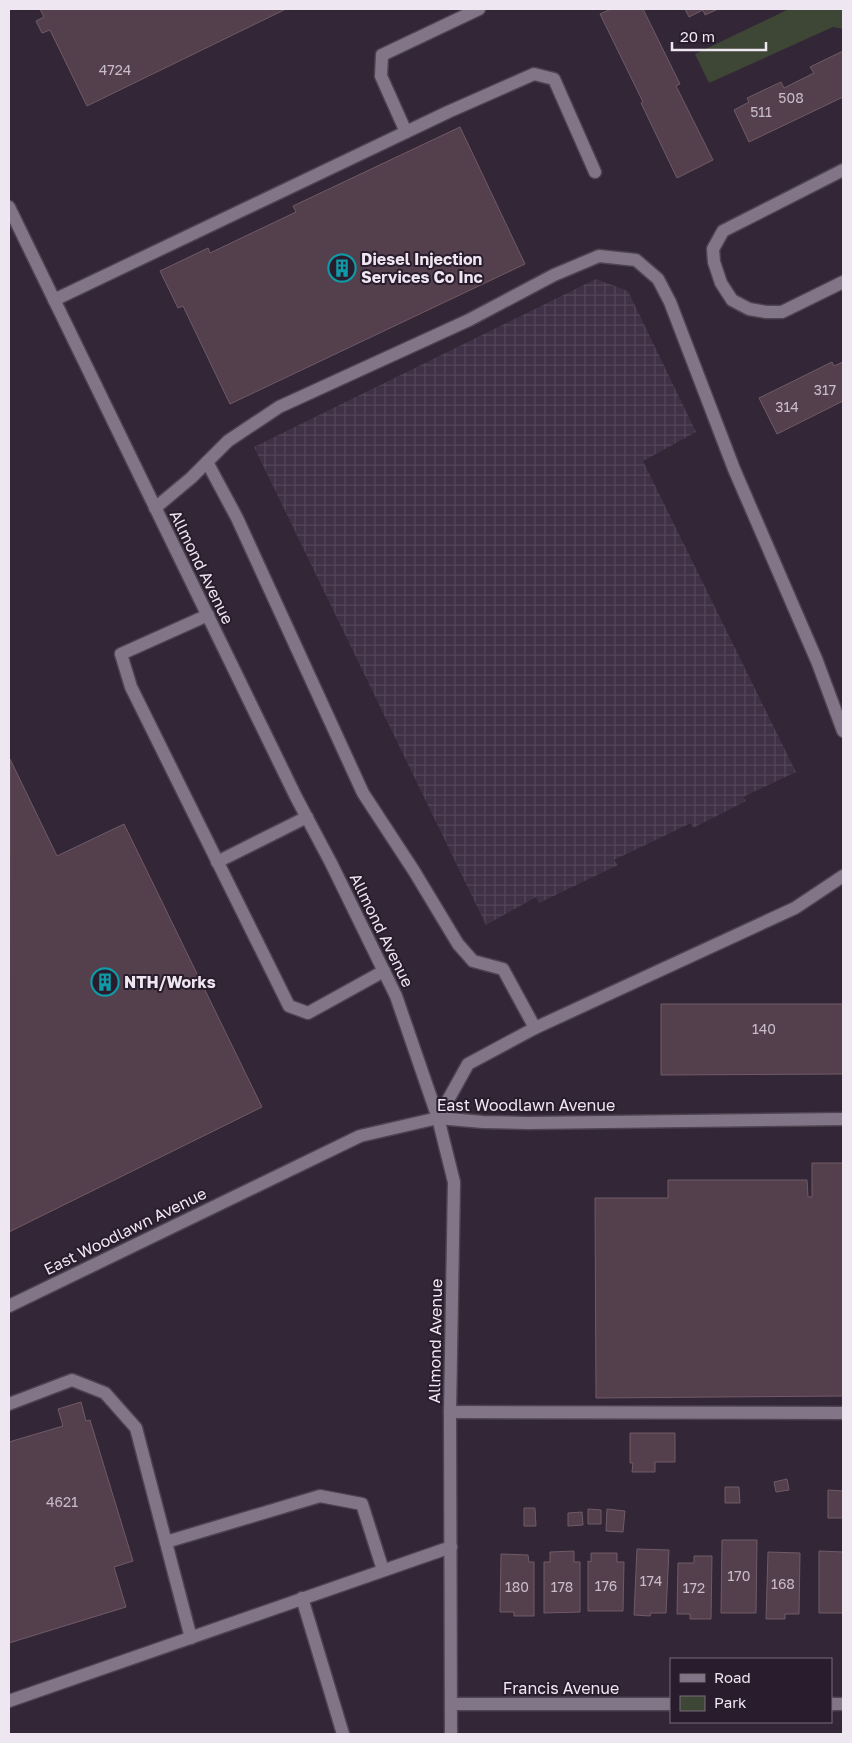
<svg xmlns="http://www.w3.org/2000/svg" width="852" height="1743" viewBox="0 0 852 1743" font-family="'Golos Text',sans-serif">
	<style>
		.industrial { fill: url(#industrial-grid) }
		.green { fill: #3e4735 }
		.building { fill: #54404c; stroke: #705a67 }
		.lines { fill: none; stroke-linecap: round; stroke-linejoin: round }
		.lane-casing { stroke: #4d4351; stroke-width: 15 }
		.street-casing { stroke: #4d4351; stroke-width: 15 }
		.secondary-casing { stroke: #4d4351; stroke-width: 15 }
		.lane { stroke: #837588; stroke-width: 12 }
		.street { stroke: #837588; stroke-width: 12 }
		.secondary { stroke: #837588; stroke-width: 12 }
		.labels { text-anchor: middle; stroke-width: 4; stroke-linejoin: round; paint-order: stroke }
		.number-label { font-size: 14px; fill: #c8bcc8 }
		.poi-label { font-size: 16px; font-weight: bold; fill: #eee6f1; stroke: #291d2d; text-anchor: start }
		.street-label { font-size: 16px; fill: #eee6f1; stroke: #291d2d }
	</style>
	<defs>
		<pattern id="industrial-grid" width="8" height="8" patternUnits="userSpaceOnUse" patternTransform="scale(1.25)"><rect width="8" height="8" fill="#413146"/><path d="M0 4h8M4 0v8" fill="none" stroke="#544558"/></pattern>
	</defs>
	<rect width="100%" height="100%" fill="#332637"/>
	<polygon class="industrial" points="596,279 628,291 696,432 643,461 796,772 743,797 746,801 693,828 691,823 614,860 618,865 539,903 536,897 486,925 254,447"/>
	<polygon class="green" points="789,9 843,9 843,29 833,27 709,83 695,54"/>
	<g class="building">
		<polygon points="40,9 286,9 87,106 50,30 42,33 36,21 44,17"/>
		<polygon points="611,9 643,9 680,84 676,86 713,160 677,178 641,103 643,102 600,14"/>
		<polygon points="685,9 718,9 705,15 703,10 689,17"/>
		<polygon points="843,51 843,97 749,142 734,110 749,102 747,98 781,82 784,88 814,73 810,67"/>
		<polygon points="460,127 525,264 230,404 183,306 178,308 160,271 208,248 210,253 296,212 293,206"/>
		<polygon points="832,362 834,366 843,362 843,401 777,434 759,398"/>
		<polygon points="10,759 57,856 124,824 262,1107 9,1232"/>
		<polygon points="661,1004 843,1004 843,1074 661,1075"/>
		<polygon points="812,1163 843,1163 843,1396 596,1398 595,1198 668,1198 668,1180 807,1180 808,1197 812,1197"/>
		<polygon points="81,1402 86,1421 90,1420 133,1561 114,1567 126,1607 9,1643 9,1442 63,1426 58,1409"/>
		<polygon points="630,1433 675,1433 675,1462 655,1462 655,1472 632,1472 633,1463 630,1463"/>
		<polygon points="787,1479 789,1490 776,1492 774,1482"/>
		<polygon points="725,1487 739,1487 740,1503 725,1503"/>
		<polygon points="828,1490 843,1491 843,1518 828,1518"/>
		<polygon points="524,1508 535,1508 536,1526 524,1526"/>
		<polygon points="588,1509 601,1510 601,1524 588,1524"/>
		<polygon points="607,1509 625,1511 623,1532 606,1531"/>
		<polygon points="582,1512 583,1525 568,1526 568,1513"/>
		<polygon points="722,1540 757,1540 756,1613 721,1613"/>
		<polygon points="637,1549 669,1550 666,1613 651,1613 650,1616 634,1615"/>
		<polygon points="574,1551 574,1562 580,1562 580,1612 544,1613 544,1562 550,1562 550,1552"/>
		<polygon points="819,1551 843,1552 843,1613 819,1613"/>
		<polygon points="768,1552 800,1553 799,1614 785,1614 785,1619 766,1619"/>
		<polygon points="591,1553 617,1553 617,1562 624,1562 623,1611 588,1611 588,1561 591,1562"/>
		<polygon points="501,1554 528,1555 529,1562 534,1562 534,1616 514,1616 514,1612 500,1612"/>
		<polygon points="694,1556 712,1556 711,1619 690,1619 690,1614 677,1614 678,1563 694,1563"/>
	</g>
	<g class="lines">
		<g class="lane-casing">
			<g id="lane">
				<polyline points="406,132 381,76 382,55 479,9"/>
				<polyline points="843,170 723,231 713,249 714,262 721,283 732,300 749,309 766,312 782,312 843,282"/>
				<polyline points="54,300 448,112 534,74 554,79 595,172"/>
				<polyline points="207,462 237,518 363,793 414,871 458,944 473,961 503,969 535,1028"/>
				<polyline points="155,508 191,478 228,441 279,407 469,320 554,275 599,256 636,260 658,279 670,302 734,469 817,661 843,731"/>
				<polyline points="208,615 121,654 131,687 289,1006 308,1013 384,971"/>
				<polyline points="217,862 307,817"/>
				<polyline points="438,1118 468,1064 535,1028 795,908 843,876"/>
				<polyline points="9,1404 72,1380 105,1393 136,1428 191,1638"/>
				<polyline points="450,1412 843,1413"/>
				<polyline points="166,1542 320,1496 362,1504 383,1570"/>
				<polyline points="302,1598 343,1734"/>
				<polyline points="9,1701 451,1547"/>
			</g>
		</g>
		<g class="street-casing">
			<g id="street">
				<polyline points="438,1118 454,1182 450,1412 451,1734"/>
				<polyline points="451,1704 671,1704"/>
				<polyline points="831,1704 843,1704"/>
			</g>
		</g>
		<g class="secondary-casing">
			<g id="secondary">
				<polyline points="9,207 296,797 331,863 396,996 438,1118"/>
				<polyline points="9,1306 360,1136 438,1118 483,1122 528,1123 843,1119"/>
			</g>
		</g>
		<use href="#lane" class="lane"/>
		<use href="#street" class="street"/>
		<use href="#secondary" class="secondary"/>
	</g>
	<defs>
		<g id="building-ring" transform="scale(1.4375)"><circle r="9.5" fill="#291d2d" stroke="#0f9aa8" stroke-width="1.5"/><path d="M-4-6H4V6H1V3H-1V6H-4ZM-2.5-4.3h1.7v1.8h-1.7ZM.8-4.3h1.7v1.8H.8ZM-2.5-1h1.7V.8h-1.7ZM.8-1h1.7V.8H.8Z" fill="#0f9aa8"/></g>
	</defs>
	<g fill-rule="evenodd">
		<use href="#building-ring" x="342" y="268"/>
		<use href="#building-ring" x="105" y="982"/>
	</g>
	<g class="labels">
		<g class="number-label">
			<text x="115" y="75">4724</text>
			<text x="791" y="103">508</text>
			<text x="761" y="117">511</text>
			<text x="825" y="395">317</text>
			<text x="787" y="412">314</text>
			<text x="764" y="1034">140</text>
			<text x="62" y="1507">4621</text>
			<text x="739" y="1581">170</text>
			<text x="651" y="1586">174</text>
			<text x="783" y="1589">168</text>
			<text x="606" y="1591">176</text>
			<text x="517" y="1592">180</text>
			<text x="562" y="1592">178</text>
			<text x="694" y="1593">172</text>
		</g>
		<g class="poi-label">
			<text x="361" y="265">Diesel Injection<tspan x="361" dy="18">Services Co Inc</tspan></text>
			<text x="124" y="988">NTH/Works</text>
		</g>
		<g class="street-label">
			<text transform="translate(202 567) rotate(64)" y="6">Allmond Avenue</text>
			<text transform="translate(382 930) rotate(64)" y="6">Allmond Avenue</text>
			<text x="526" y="1111">East Woodlawn Avenue</text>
			<text transform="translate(125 1231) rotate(-26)" y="6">East Woodlawn Avenue</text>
			<text transform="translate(435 1341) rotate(-89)" y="6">Allmond Avenue</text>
			<text x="561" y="1694">Francis Avenue</text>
		</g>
	</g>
	<rect width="852" height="1743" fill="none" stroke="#eee6f1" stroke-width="20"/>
	<rect x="670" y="1658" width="162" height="65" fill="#291d2d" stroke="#786d7b"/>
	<rect x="680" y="1674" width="25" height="8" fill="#837588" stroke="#786d7b"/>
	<text x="714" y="1683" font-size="15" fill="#eee6f1">Road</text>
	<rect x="680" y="1696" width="25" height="15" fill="#3e4735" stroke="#786d7b"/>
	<text x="714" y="1708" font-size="15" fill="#eee6f1">Park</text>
	<path d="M672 42v8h94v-8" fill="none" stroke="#eee6f1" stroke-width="2.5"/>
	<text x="680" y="42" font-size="15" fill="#eee6f1" stroke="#291d2d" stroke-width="4" paint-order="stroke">20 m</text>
</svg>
